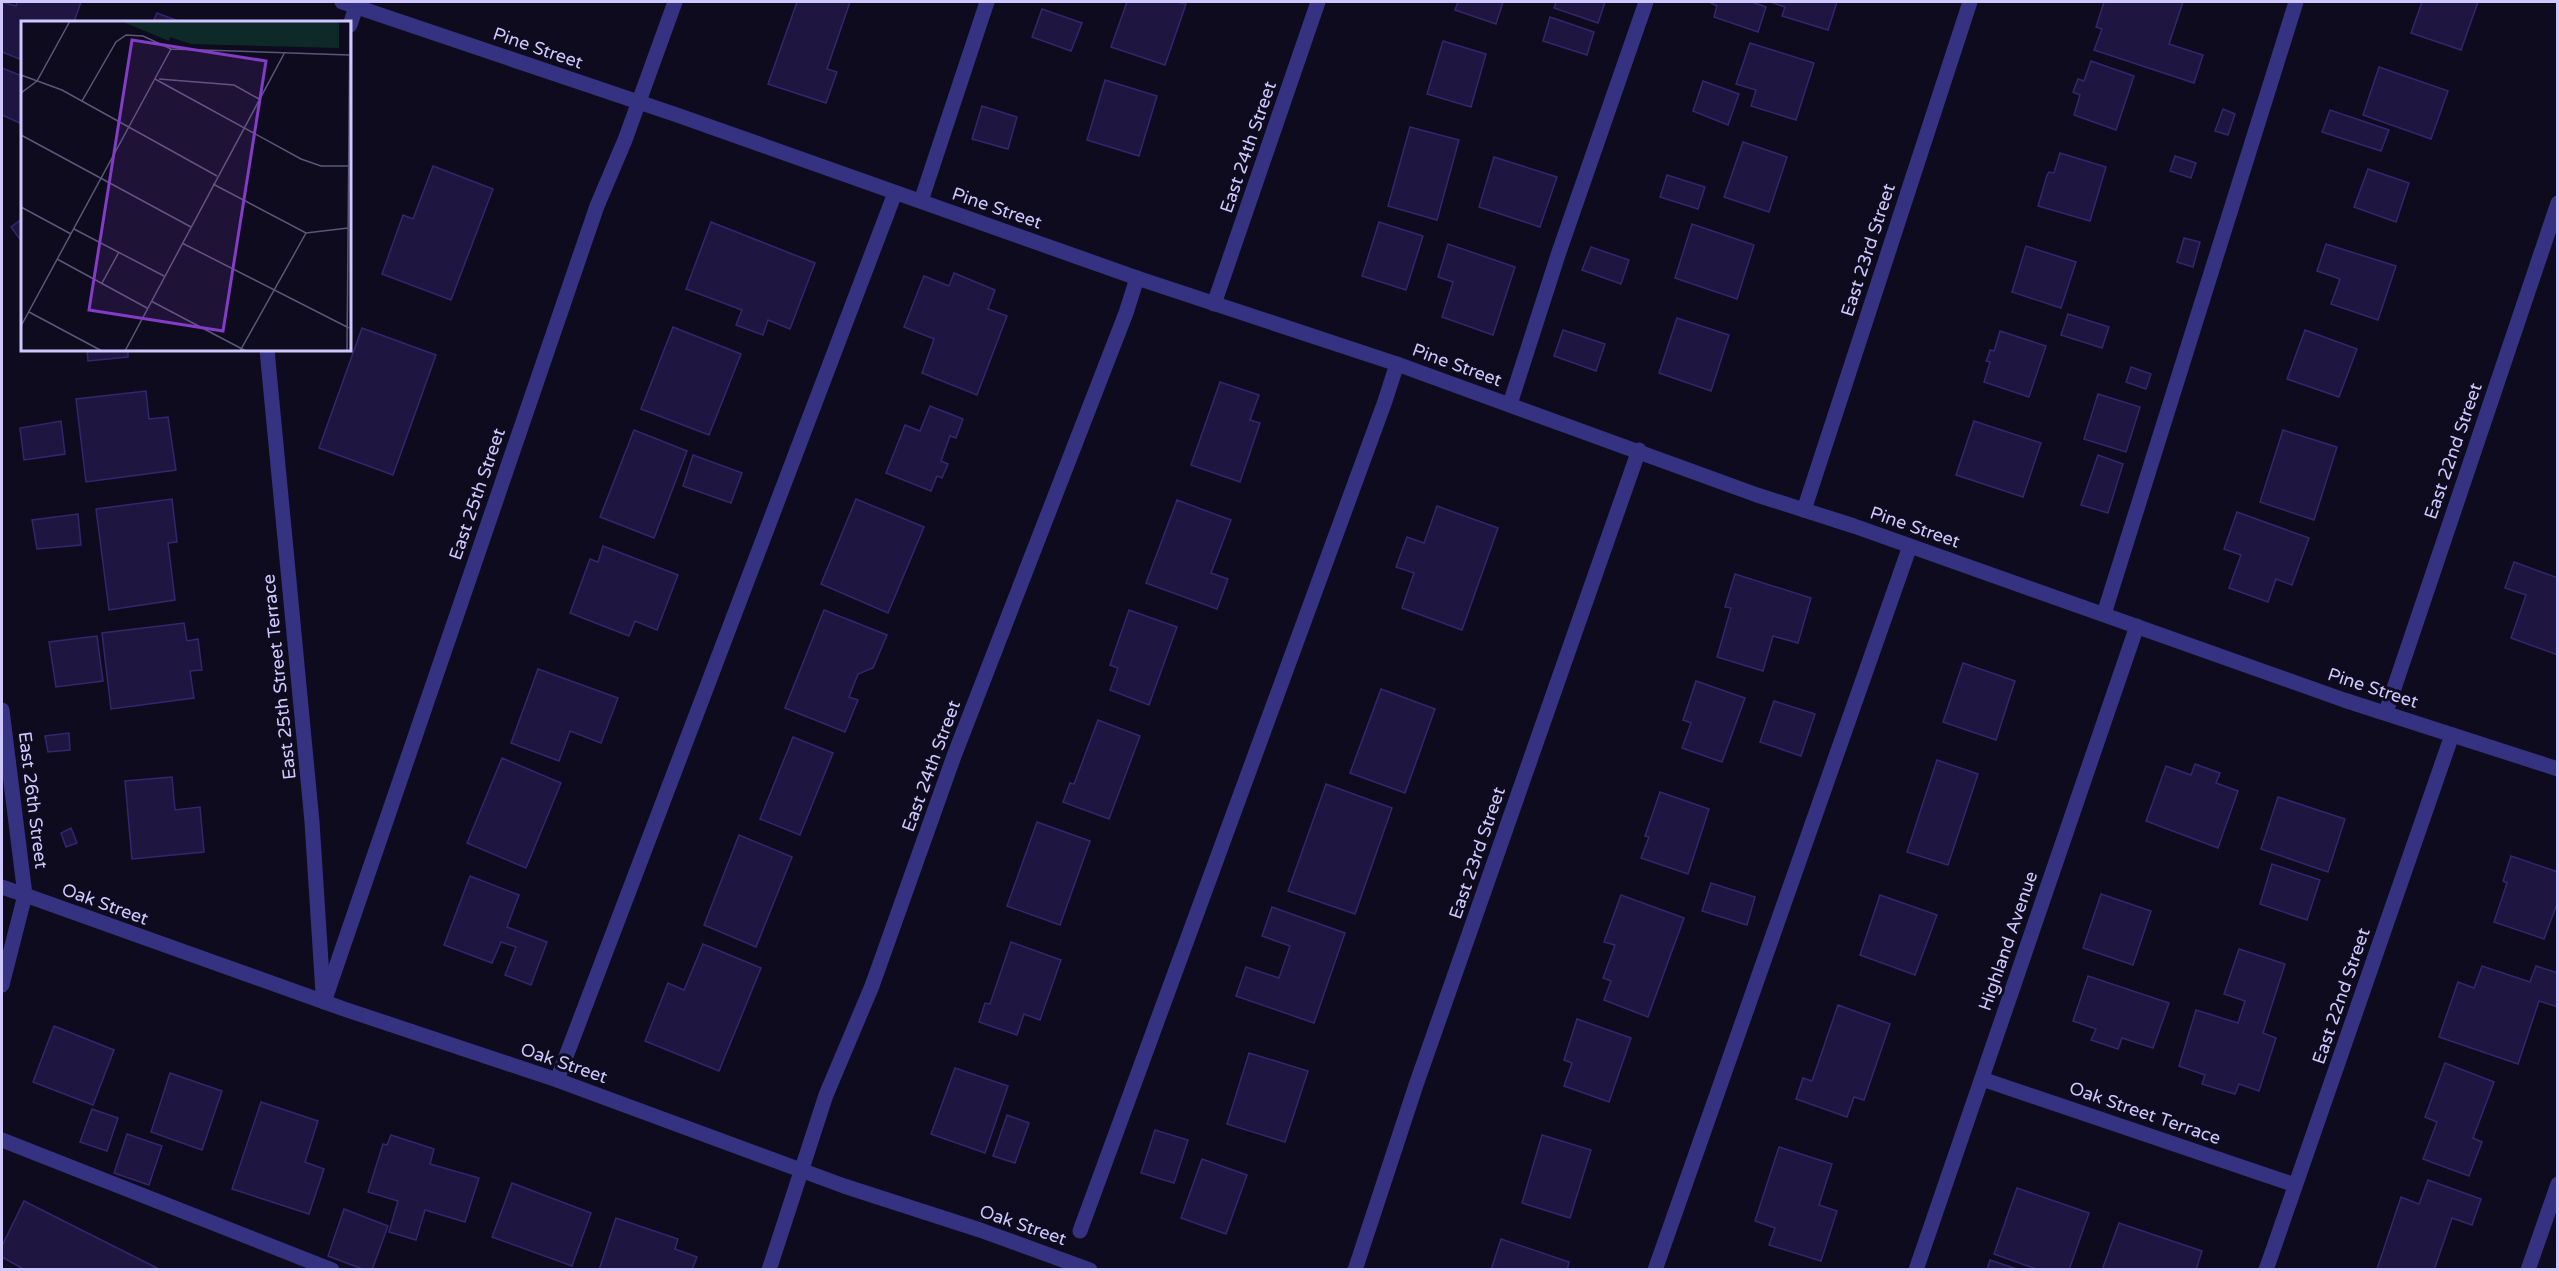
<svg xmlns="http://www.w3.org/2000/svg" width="2559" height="1271" viewBox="0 0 2559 1271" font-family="'Varela Round',sans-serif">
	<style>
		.building { fill: #1e1641; stroke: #34266e; stroke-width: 1.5 }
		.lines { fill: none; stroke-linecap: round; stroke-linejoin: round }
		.service { stroke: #353381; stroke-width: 15 }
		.minor { stroke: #353381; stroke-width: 15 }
		.labels { text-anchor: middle; stroke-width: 6; stroke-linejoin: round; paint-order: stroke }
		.street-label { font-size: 18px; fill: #cec8ff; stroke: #0e0b1f }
		.inset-road { fill: none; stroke: #5b5779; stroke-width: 1.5 }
		.view { fill: #833cc5; fill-opacity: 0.15; stroke: #833cc5; stroke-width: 3 }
		.inset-edge { fill: none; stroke: #cec8ff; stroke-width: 3 }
	</style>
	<rect width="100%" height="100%" fill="#0e0b1f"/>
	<g class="building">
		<polygon points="2,2 16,6 17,2 81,2 74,22 22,22 22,60 2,52"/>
		<polygon points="797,2 850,2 827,69 837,72 826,103 768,84"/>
		<polygon points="1127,2 1177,2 1186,4 1165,65 1111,47"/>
		<polygon points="1458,2 1503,2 1496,24 1455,10"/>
		<polygon points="1556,2 1605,2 1598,23 1554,8"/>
		<polygon points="1709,2 1752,2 1766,7 1758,32 1714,17 1717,6"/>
		<polygon points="1770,2 1837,2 1828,30 1782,16 1785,7"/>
		<polygon points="2104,2 2183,2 2169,44 2203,55 2194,83 2094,50 2102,29 2096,27"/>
		<polygon points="2422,2 2478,2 2461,50 2411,33"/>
		<polygon points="1042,9 1082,23 1071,51 1032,37"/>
		<polygon points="157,13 181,22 153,22"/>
		<polygon points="1550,17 1594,32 1587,55 1543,41"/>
		<polygon points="1443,41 1486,54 1471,107 1427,94"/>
		<polygon points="1750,43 1814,63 1796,120 1751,106 1756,90 1736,84"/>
		<polygon points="2091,61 2134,76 2116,130 2074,115 2080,95 2073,92 2078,79 2084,81"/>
		<polygon points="2379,67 2448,91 2431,139 2363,115"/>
		<polygon points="2,68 22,76 22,124 2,115"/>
		<polygon points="1105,80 1157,96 1139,156 1087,140"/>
		<polygon points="1703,81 1739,94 1728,125 1693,111"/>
		<polygon points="982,106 1017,117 1008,149 972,139"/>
		<polygon points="2223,109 2235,114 2228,135 2215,131"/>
		<polygon points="2330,110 2389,130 2381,151 2322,132"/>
		<polygon points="1410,127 1459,140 1437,220 1388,206"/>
		<polygon points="1743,142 1787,157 1769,212 1724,197"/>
		<polygon points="2060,153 2106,167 2090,221 2038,206 2047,175 2049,172 2054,173"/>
		<polygon points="2175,156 2196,163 2191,178 2170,171"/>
		<polygon points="1494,157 1557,177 1540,227 1479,207"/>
		<polygon points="433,166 493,189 451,300 382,274 403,215 413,219"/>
		<polygon points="2368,169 2409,183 2396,222 2354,207"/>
		<polygon points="1667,175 1705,187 1698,209 1660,197"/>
		<polygon points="22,219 22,242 11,227"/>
		<polygon points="711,222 815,263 790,329 768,320 763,335 736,325 742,310 686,289"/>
		<polygon points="1379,222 1423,236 1406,290 1362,276"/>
		<polygon points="1692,224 1754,245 1737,299 1675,278"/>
		<polygon points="2184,238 2200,242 2193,267 2177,262"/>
		<polygon points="1448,244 1515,267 1493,335 1442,317 1453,282 1438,277"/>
		<polygon points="2326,244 2396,266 2378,320 2331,304 2340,279 2317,271"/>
		<polygon points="2026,246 2076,262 2061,308 2012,292"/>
		<polygon points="1591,247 1629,260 1621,284 1582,270"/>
		<polygon points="954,273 995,290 988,309 1007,316 977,395 922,373 934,339 904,327 924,276 949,286"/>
		<polygon points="2068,314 2109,327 2102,348 2061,335"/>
		<polygon points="1677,318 1729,335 1711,391 1659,373"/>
		<polygon points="673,327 741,354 709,435 641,409"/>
		<polygon points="362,328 436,355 393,475 319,448"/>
		<polygon points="1563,330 1605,344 1596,371 1554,356"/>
		<polygon points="2305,330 2357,349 2339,397 2287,379"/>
		<polygon points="2000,331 2046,346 2029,397 1984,382 1990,362 1986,361 1988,357 1990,350 1994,351"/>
		<polygon points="87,350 128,350 128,357 88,361"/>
		<polygon points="2131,367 2151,374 2146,389 2126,382"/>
		<polygon points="1220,382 1259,395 1250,420 1260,423 1240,482 1191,465"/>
		<polygon points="146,391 149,419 168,417 176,470 86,482 76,399"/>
		<polygon points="2098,394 2140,407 2126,452 2084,439"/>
		<polygon points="930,406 963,419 956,438 950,436 941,461 948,464 942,478 937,476 931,491 886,473 905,425 920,431"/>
		<polygon points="61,421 65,454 24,460 20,428"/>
		<polygon points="1974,421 2041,443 2023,497 1956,475"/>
		<polygon points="634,430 687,451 654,538 600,517"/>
		<polygon points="2283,430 2337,447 2314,520 2260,502"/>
		<polygon points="693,455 742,473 731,503 683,486"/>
		<polygon points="2098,455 2123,464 2108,513 2081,505"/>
		<polygon points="172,499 177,542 168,543 175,600 109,610 96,509"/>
		<polygon points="856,499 924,527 888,613 821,584"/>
		<polygon points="1177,500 1231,520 1211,573 1228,579 1217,609 1146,583"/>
		<polygon points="1437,506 1498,528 1462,630 1402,608 1414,573 1396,567 1407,537 1424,543"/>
		<polygon points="2237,512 2309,538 2292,585 2276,579 2268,602 2229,588 2241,555 2224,549"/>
		<polygon points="78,514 81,545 37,549 32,520"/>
		<polygon points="603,546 678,575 657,630 635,621 629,636 570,613 590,559 598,562"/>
		<polygon points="2514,562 2558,578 2558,655 2511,638 2526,595 2505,588"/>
		<polygon points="1735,574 1811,598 1798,643 1773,636 1763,671 1717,657 1731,608 1725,607"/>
		<polygon points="824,610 887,635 873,668 858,674 849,697 858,700 845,732 785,708"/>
		<polygon points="1129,610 1177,627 1149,705 1110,690 1118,668 1110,665"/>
		<polygon points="184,623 187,641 198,639 202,670 190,671 194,698 111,709 102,633"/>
		<polygon points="97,636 103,681 56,687 49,642"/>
		<polygon points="1963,663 2015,681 1996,740 1943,722"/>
		<polygon points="538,669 618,698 601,743 570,731 559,761 511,743"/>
		<polygon points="1696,681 1745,698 1722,762 1682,748 1691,723 1683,720"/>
		<polygon points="1381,689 1435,709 1405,793 1350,773"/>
		<polygon points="1774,701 1815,714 1801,756 1760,742"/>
		<polygon points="1098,720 1140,736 1109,819 1063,802 1070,783 1074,784"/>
		<polygon points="69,733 70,750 48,752 45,736"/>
		<polygon points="793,737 833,753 800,835 760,819"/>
		<polygon points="502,758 561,783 526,868 467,843"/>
		<polygon points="1937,760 1978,774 1948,865 1907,852"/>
		<polygon points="2195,764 2220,773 2216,783 2238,791 2218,848 2146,821 2166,766 2191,775"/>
		<polygon points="172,777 175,810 200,807 204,852 132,859 125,781"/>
		<polygon points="1326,784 1392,808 1355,914 1288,891"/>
		<polygon points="1660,792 1709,809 1688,874 1641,858 1649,837 1645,836"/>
		<polygon points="2278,797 2345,819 2328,872 2261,849"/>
		<polygon points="1037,822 1090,841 1060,925 1007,906"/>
		<polygon points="71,828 77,843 66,847 61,833"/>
		<polygon points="739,835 792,857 756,947 704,925"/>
		<polygon points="2511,856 2558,872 2558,901 2544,939 2494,922 2507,883 2503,881"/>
		<polygon points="2272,864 2320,880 2307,920 2260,904"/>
		<polygon points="470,876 519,895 507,927 547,942 531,985 505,975 516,947 501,942 492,963 444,945"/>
		<polygon points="1711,883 1755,897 1747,925 1702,911"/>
		<polygon points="2101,894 2151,911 2133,965 2083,948"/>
		<polygon points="1621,895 1684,918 1648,1017 1604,1000 1611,981 1603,978 1615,945 1604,942"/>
		<polygon points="1880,895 1937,915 1915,975 1860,955"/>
		<polygon points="1272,907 1345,933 1314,1023 1236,996 1246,967 1279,978 1290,946 1262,936"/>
		<polygon points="1011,942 1061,960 1040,1020 1024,1014 1017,1035 979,1022 985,1003 990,1004"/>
		<polygon points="703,944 761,968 719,1071 645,1041 668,983 684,990"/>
		<polygon points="2239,949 2285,964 2263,1033 2276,1038 2259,1091 2239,1084 2235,1094 2202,1084 2205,1075 2179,1066 2196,1010 2238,1023 2245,1001 2224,994"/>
		<polygon points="2482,966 2530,982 2536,966 2558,973 2558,1007 2539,1001 2518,1064 2439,1037 2458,982 2474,988"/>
		<polygon points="2088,976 2169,1003 2153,1048 2122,1038 2118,1049 2091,1040 2096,1029 2073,1021"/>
		<polygon points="1838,1005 1890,1024 1864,1100 1854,1097 1847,1117 1796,1099 1803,1078 1812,1081"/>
		<polygon points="1577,1019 1631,1038 1609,1102 1564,1086 1572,1063 1564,1060"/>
		<polygon points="54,1026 114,1050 93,1105 33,1082"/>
		<polygon points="1249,1053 1308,1071 1285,1142 1227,1124"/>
		<polygon points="2445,1063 2494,1082 2473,1138 2482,1142 2469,1176 2423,1159 2437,1122 2425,1117"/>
		<polygon points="955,1068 1008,1086 985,1153 931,1134"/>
		<polygon points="170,1073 222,1091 202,1150 151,1132"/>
		<polygon points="261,1102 318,1121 305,1162 324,1169 309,1214 232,1189"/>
		<polygon points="92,1109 118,1118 107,1151 80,1142"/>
		<polygon points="1007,1115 1029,1123 1015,1163 993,1156"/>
		<polygon points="1155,1130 1188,1140 1174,1183 1141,1173"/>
		<polygon points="127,1134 162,1146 149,1185 114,1173"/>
		<polygon points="391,1135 434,1149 430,1164 479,1178 465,1222 425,1210 416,1240 389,1232 398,1201 368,1192 383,1144 387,1145"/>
		<polygon points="1542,1135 1591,1150 1570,1218 1522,1203"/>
		<polygon points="1779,1147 1832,1164 1819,1205 1837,1211 1821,1261 1769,1245 1775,1228 1755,1221"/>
		<polygon points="1202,1159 1247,1175 1226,1234 1181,1218"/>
		<polygon points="2428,1180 2481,1199 2472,1225 2452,1218 2434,1270 2377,1269 2401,1197 2419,1204"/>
		<polygon points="512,1183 591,1213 572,1266 492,1237"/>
		<polygon points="2017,1188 2089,1213 2069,1270 2039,1270 1994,1254"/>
		<polygon points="24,1201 159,1269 159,1270 25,1270 2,1257 2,1246"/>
		<polygon points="344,1209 388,1226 372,1270 365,1270 328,1256"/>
		<polygon points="616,1218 678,1239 675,1249 697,1257 692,1270 599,1270"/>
		<polygon points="2119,1223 2202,1251 2196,1270 2102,1270"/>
		<polygon points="1501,1239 1569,1262 1567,1270 1491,1270"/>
		<polygon points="1990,1260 2020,1270 1987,1270"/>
	</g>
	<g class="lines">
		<g class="service">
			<polyline points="921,201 987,2"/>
			<polyline points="1510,404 1559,252 1646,2"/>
			<polyline points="2104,614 2296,2"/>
			<polyline points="2,887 25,895"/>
			<polyline points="557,1080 895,193"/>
			<polyline points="2,1140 332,1270"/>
			<polyline points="1080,1231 1384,404 1397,364"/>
			<polyline points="1655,1270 1910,546"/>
			<polyline points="2528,1270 2558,1184"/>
		</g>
		<g class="minor">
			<polyline points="342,2 677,115 1137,278 1397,364 1757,495 1854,526 2344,700 2558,769"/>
			<polyline points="350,25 356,7"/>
			<polyline points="1214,304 1318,2"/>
			<polyline points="267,350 312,822 323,993"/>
			<polyline points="1804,510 1970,2"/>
			<polyline points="2,710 25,895 2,985"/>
			<polyline points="2386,712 2558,203"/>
			<polyline points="25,895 344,1009 557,1080 844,1186 980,1230 1090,1270"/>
			<polyline points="324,1002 597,206 625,140 675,2"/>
			<polyline points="1982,1079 2295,1185"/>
			<polyline points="769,1270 826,1095 872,986 954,756 1126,313 1137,278"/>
			<polyline points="1355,1270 1416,1085 1639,450"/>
			<polyline points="1916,1270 2137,626"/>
			<polyline points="2266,1270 2452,735"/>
		</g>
	</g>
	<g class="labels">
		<g class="street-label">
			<text transform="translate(538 48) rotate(19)" y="6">Pine Street</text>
			<text transform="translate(1248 147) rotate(-71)" y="6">East 24th Street</text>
			<text transform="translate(997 208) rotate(19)" y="6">Pine Street</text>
			<text transform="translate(1868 250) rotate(-72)" y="6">East 23rd Street</text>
			<text transform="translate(1457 365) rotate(20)" y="6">Pine Street</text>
			<text transform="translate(2453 451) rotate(-71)" y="6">East 22nd Street</text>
			<text transform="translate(477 494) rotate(-71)" y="6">East 25th Street</text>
			<text transform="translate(1915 527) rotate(19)" y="6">Pine Street</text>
			<text transform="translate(279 677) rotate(-96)" y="6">East 25th Street Terrace</text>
			<text transform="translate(2373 688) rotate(18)" y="6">Pine Street</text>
			<text transform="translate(931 766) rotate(-70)" y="6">East 24th Street</text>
			<text transform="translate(33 800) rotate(83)" y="6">East 26th Street</text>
			<text transform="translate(1477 853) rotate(-71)" y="6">East 23rd Street</text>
			<text transform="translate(105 904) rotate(20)" y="6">Oak Street</text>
			<text transform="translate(2008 941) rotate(-71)" y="6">Highland Avenue</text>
			<text transform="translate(2341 996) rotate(-71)" y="6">East 22nd Street</text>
			<text transform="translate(564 1063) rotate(19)" y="6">Oak Street</text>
			<text transform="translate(2145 1113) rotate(19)" y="6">Oak Street Terrace</text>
			<text transform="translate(1023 1225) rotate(19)" y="6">Oak Street</text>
		</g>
	</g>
	<g transform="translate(21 21)">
		<rect width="330" height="330" fill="#0e0b1f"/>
		<path d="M 100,0 L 318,0 L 318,27 L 170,23 L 149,16 L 148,20 Z" fill="#0d2928"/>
		<path class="inset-road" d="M 0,54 L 41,69 L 196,155M 134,58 L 280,138 L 300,145 L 328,145M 138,58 L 213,64 L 238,78M 0,72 L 16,60 L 49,0M 61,80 L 95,21 L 105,14 L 122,15 L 150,28 L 328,34M 0,114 L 170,206M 192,163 L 285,212 L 327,207M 0,186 L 50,213M 53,208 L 143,255M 161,222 L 328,307M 36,238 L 126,287M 81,262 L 98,231M 130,280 L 225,330M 8,291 L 81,330M 0,305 L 150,28M 104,330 L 264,31M 219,330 L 285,212M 326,330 L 329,0"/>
		<path class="view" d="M 111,19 L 245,40 L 202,310 L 68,289 Z"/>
		<rect width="330" height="330" class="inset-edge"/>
	</g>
	<rect width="2559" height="1271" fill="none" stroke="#cec8ff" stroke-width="6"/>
</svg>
